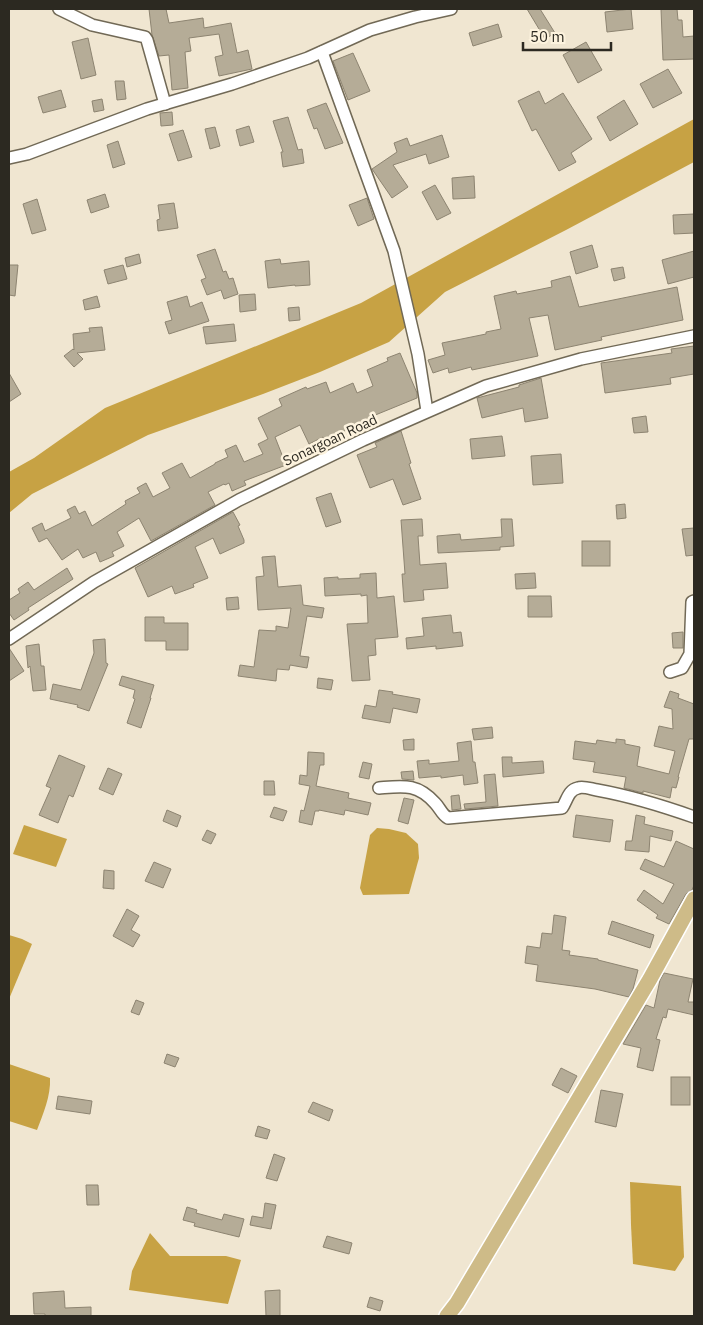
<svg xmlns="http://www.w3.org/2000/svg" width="703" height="1325" viewBox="0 0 703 1325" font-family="'IBM Plex Sans',sans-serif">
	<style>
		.water { fill: #c7a244 }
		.building { fill: #b5ac97; stroke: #8d8471 }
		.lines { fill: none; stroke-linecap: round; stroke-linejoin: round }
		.minor-casing { stroke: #716956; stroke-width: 14 }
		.major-casing { stroke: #fff; stroke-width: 18 }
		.minor { stroke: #fff; stroke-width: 11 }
		.major { stroke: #cebb88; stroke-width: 15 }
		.labels { text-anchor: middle; stroke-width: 5; stroke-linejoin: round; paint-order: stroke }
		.street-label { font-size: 14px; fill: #2c2921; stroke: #fdf3de }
	</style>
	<rect width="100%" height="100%" fill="#f0e6d1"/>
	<g class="water">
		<polygon points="694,119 694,162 566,230 445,292 389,342 320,372 263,394 148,435 32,494 9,513 9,472 34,458 105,408 361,303"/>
		<polygon points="24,825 67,839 56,867 13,854"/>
		<polygon points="377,828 389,829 406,833 418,844 419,858 409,894 363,895 360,888 370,835"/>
		<polygon points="9,935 22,939 32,944 9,999"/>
		<path d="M 9,1064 L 50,1078 C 51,1096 43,1114 37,1130 L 9,1121 Z"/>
		<polygon points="630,1182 681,1186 684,1257 675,1271 633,1264 631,1225"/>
		<polygon points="150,1233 170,1256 226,1256 241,1260 228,1304 129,1290 132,1271"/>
	</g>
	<g class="building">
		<polygon points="149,9 166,9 169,23 203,18 204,28 231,23 237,53 248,50 252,69 219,76 215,57 223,55 219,34 189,38 191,51 185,52 188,88 172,90 169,55 159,56 152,35"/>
		<polygon points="527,9 540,9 555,33 545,39"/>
		<polygon points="631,9 633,29 607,32 605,12"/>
		<polygon points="661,9 677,9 678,20 682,20 683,37 694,36 694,59 663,60"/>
		<polygon points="498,24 502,37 473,46 469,33"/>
		<polygon points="88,38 96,75 81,79 72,42"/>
		<polygon points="586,42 602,70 578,83 563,55"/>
		<polygon points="353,53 370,91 348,100 333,61"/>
		<polygon points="668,69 682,93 653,108 640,84"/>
		<polygon points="115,81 124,81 126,99 117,100"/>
		<polygon points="61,90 66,107 43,113 38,97"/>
		<polygon points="539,91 545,104 563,93 592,139 571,153 576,162 559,171 536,129 532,131 518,101"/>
		<polygon points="102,99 104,110 94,112 92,101"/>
		<polygon points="624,100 638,124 610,141 597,117"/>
		<polygon points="326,103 343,143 325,149 317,128 314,129 307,110"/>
		<polygon points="172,112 173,125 161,126 160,113"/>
		<polygon points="288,117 298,150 302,149 304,163 283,167 281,152 283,152 273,121"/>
		<polygon points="249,126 254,142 240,146 236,130"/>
		<polygon points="215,127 220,146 210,149 205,129"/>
		<polygon points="183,130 192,157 178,161 169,134"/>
		<polygon points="442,135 449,157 429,164 426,154 393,165 408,187 392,198 372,169 397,152 394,143 407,138 410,146"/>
		<polygon points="118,141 125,164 113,168 107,145"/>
		<polygon points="474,176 475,198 453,199 452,178"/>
		<polygon points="435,185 451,213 437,220 422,192"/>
		<polygon points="105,194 109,207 91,213 87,200"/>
		<polygon points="367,198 374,219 358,226 349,205"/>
		<polygon points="37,199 46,230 32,234 23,204"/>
		<polygon points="174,203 178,228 158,231 157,220 160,219 158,205"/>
		<polygon points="694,214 694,233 674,234 673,215"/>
		<polygon points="592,245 598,267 576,274 570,252"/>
		<polygon points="215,249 223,272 226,271 229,279 233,278 238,294 224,299 221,290 207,295 201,280 206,278 197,255"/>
		<polygon points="694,251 694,277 668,284 662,260"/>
		<polygon points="139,254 141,263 127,267 125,258"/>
		<polygon points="280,259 281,264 309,261 310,285 295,286 295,285 268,288 265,261"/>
		<polygon points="9,265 18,265 15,296 9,295"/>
		<polygon points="123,265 127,279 108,284 104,270"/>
		<polygon points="623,267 625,278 614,281 611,269"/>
		<polygon points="570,276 579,307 677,287 683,320 601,337 602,340 555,350 548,315 529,318 538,356 472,370 471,367 449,373 448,368 433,373 428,360 445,355 442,343 486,334 486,332 501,329 494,296 516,291 517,294 552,287 551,281"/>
		<polygon points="255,294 256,310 240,312 239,295"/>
		<polygon points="97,296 100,307 85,310 83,300"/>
		<polygon points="187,296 190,307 202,302 209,321 169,334 165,322 172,320 167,302"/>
		<polygon points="299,307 300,320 289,321 288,308"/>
		<polygon points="234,324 236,341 206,344 203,327"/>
		<polygon points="102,327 105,350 77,353 83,359 74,367 64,356 73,349 74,350 73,334 90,332 89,328"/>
		<polygon points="694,346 694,374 670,378 671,384 605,393 601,363 672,353 671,349"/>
		<polygon points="400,353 417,393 417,398 368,418 369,420 340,433 341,435 325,443 323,437 309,444 300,425 275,437 286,465 244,481 246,485 232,491 229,483 225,485 224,484 208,492 215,505 151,541 139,518 117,532 124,546 112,552 114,556 100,562 96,552 83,558 78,549 62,560 47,538 39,542 32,528 42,523 45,531 71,518 67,510 75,506 79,514 85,511 92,526 126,504 125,501 140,493 137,488 146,483 153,497 170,488 162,473 182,463 190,478 215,464 215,463 228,457 225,450 236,445 244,462 263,454 258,444 268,439 258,418 282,406 279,399 306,387 307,389 326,382 330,393 353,383 357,393 373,386 367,370 388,361 387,358"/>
		<polygon points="9,373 21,394 9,402"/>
		<polygon points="541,378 548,418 525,422 523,408 482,418 477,398 519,387 519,385"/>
		<polygon points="646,416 648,432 634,433 632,418"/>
		<polygon points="401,431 411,463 409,464 421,499 403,505 393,479 370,488 357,455 377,447 375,443"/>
		<polygon points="502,436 505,456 472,459 470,439"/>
		<polygon points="561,454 563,483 533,485 531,456"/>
		<polygon points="331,493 341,522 326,527 316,498"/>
		<polygon points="625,504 626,518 617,519 616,505"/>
		<polygon points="233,512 240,525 238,526 244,540 244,543 220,554 213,538 195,547 208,578 193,584 194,587 175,594 172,586 148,597 135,568"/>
		<polygon points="422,519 423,536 418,536 420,565 446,563 448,588 423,590 424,600 404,602 402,574 405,574 401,520"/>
		<polygon points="501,519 512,519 514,546 500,547 500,550 438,553 437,536 460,534 461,540 502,537"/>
		<polygon points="694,528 694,555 686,556 682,529"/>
		<rect x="582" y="541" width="28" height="25"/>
		<polygon points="275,556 278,587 301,585 303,605 324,608 322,618 307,616 300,656 309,657 307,668 290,665 289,670 277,669 276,681 238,676 240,665 254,667 259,630 276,631 276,626 288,628 291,608 258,610 256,577 264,576 262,557"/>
		<polygon points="67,568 73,579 28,608 29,610 14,620 9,613 9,600 20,593 18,589 28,582 34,590"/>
		<polygon points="376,573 377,598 394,596 398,637 375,639 376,655 368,656 370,680 352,681 347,624 368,623 367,595 361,596 361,594 325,596 324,578 338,577 338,579 360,578 360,574"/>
		<polygon points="535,573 536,588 516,589 515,574"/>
		<polygon points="528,596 551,596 552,617 528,617"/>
		<polygon points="238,597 239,609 227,610 226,598"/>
		<polygon points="451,615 453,633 461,632 463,646 436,649 436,646 407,649 406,638 424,636 422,618"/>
		<polygon points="145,617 164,617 164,623 188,623 188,650 166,650 166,641 145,641"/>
		<polygon points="683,632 683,648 673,648 672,633"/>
		<polygon points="105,639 106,663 108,664 89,711 77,707 78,705 50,699 53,684 81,690 94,653 93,640"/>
		<polygon points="39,644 41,666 44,666 46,690 33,691 30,666 28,668 26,646"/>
		<polygon points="9,648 24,671 9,681"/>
		<polygon points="122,676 154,685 150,698 151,698 141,728 127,723 135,699 133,698 135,690 119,685"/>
		<polygon points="318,678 333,680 331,690 317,688"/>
		<polygon points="379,690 393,692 392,694 420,699 417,713 393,708 390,723 362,718 365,705 376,707"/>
		<polygon points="670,691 679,694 678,698 694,704 694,739 689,739 678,777 679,777 676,788 672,787 670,798 643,791 643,793 624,788 626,777 593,772 595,762 573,759 575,741 596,744 597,740 616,743 616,739 625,740 625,744 640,747 637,766 669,774 675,751 654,746 659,726 673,729 672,709 664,707"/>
		<polygon points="492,727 493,738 474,740 472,729"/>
		<polygon points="414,739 414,750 404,750 403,740"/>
		<polygon points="471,741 473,762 475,762 478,783 464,785 463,775 441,778 441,776 419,778 417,761 429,760 429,764 459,761 457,743"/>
		<polygon points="308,752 324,753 324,765 320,765 316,786 349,793 348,798 371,803 368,815 345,810 344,815 319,810 319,811 315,811 312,825 299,822 301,810 304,811 310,786 299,784 300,775 307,776"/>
		<polygon points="59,755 85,766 73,797 69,795 58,823 39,815 51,788 46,786"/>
		<polygon points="502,757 512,757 512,763 543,761 544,773 503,777"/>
		<polygon points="363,762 372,764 369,779 359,777"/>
		<polygon points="108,768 122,774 113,795 99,789"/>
		<polygon points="413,771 414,780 402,779 401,772"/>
		<polygon points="495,774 498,806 465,809 464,804 486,802 484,775"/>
		<polygon points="264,781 274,781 275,795 264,795"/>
		<polygon points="459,795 461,809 452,810 451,796"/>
		<polygon points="404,798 414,800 408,824 398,821"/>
		<polygon points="274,807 287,811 283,821 270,817"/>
		<polygon points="167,810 181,816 177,827 163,821"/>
		<polygon points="576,815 613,820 610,842 573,837"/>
		<polygon points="636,815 645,817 644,824 673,831 671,841 650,836 649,852 625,850 626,841 632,841"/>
		<polygon points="207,830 216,834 211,844 202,840"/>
		<polygon points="676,841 694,849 694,885 692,890 686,894 669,924 656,918 658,915 637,900 644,890 663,904 674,884 640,869 645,859 664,867"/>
		<polygon points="154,862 171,869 163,888 145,881"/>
		<polygon points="104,870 114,871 114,889 103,888"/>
		<polygon points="127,909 139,916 131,930 140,935 133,947 113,936"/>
		<polygon points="554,915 566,917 562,950 570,951 569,955 598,959 598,960 638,970 633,989 629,997 595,989 536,981 538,965 525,963 527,946 540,948 542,933 552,934"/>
		<polygon points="612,921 654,935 650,948 608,934"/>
		<polygon points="664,973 693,979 688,1002 694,1002 694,1015 668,1009 666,1018 663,1017 656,1039 660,1040 653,1071 637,1067 641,1048 623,1044 646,1005 654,1008 660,980"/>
		<polygon points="136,1000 144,1003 139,1015 131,1012"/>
		<polygon points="167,1054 179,1058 175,1067 164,1063"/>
		<polygon points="561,1068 577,1076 568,1093 552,1085"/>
		<rect x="671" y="1077" width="19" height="28"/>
		<polygon points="601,1090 623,1094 616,1127 595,1122"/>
		<polygon points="58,1096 92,1101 90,1114 56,1109"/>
		<polygon points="313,1102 333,1110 329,1121 308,1112"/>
		<polygon points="258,1126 270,1130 267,1139 255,1136"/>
		<polygon points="274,1154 285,1158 277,1181 266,1178"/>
		<polygon points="86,1185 98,1185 99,1205 87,1205"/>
		<polygon points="265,1203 276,1205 271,1229 250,1225 252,1216 263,1218"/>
		<polygon points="187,1207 197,1210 196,1213 222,1220 224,1214 244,1219 239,1237 194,1226 195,1223 183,1220"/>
		<polygon points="327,1236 352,1243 349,1254 323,1247"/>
		<polygon points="280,1290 280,1316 266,1316 265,1291"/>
		<polygon points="64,1291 65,1308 91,1307 91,1316 45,1316 45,1314 34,1314 33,1293"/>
		<polygon points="370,1297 383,1301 380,1311 367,1307"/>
	</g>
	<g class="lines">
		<g class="minor-casing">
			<g id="minor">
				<polyline points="59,9 92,25 145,37 147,40 165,104"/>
				<polyline points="322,52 394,251 418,354 427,411"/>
				<polyline points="9,158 27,154 147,109 232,84 308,58 370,30 415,17 451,9"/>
				<polyline points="9,639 94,582 239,500 363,440 486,386 581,359 694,336"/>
				<polyline points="670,672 682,668 690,654 692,602 694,601"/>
				<path d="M 379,788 C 403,786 417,783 435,803 C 440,808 442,815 448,818 L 562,808 C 567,801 568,790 578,788 C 583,786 591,789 597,790 C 630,796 663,806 694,817"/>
			</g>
		</g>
		<g class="major-casing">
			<polyline id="major" points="447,1316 457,1303 650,979 694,899"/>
		</g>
		<use href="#minor" class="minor"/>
		<use href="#major" class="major"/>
	</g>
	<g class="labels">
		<g class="street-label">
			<text transform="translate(330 440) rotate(-25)" y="5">Sonargoan Road</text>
		</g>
	</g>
	<rect width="703" height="1325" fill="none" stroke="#2c2921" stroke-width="20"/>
	<path d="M523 42v8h88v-8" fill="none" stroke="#2c2921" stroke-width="2.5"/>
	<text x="530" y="42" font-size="15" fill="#2c2921" stroke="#fdf3de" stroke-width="4" paint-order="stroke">50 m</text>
</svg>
